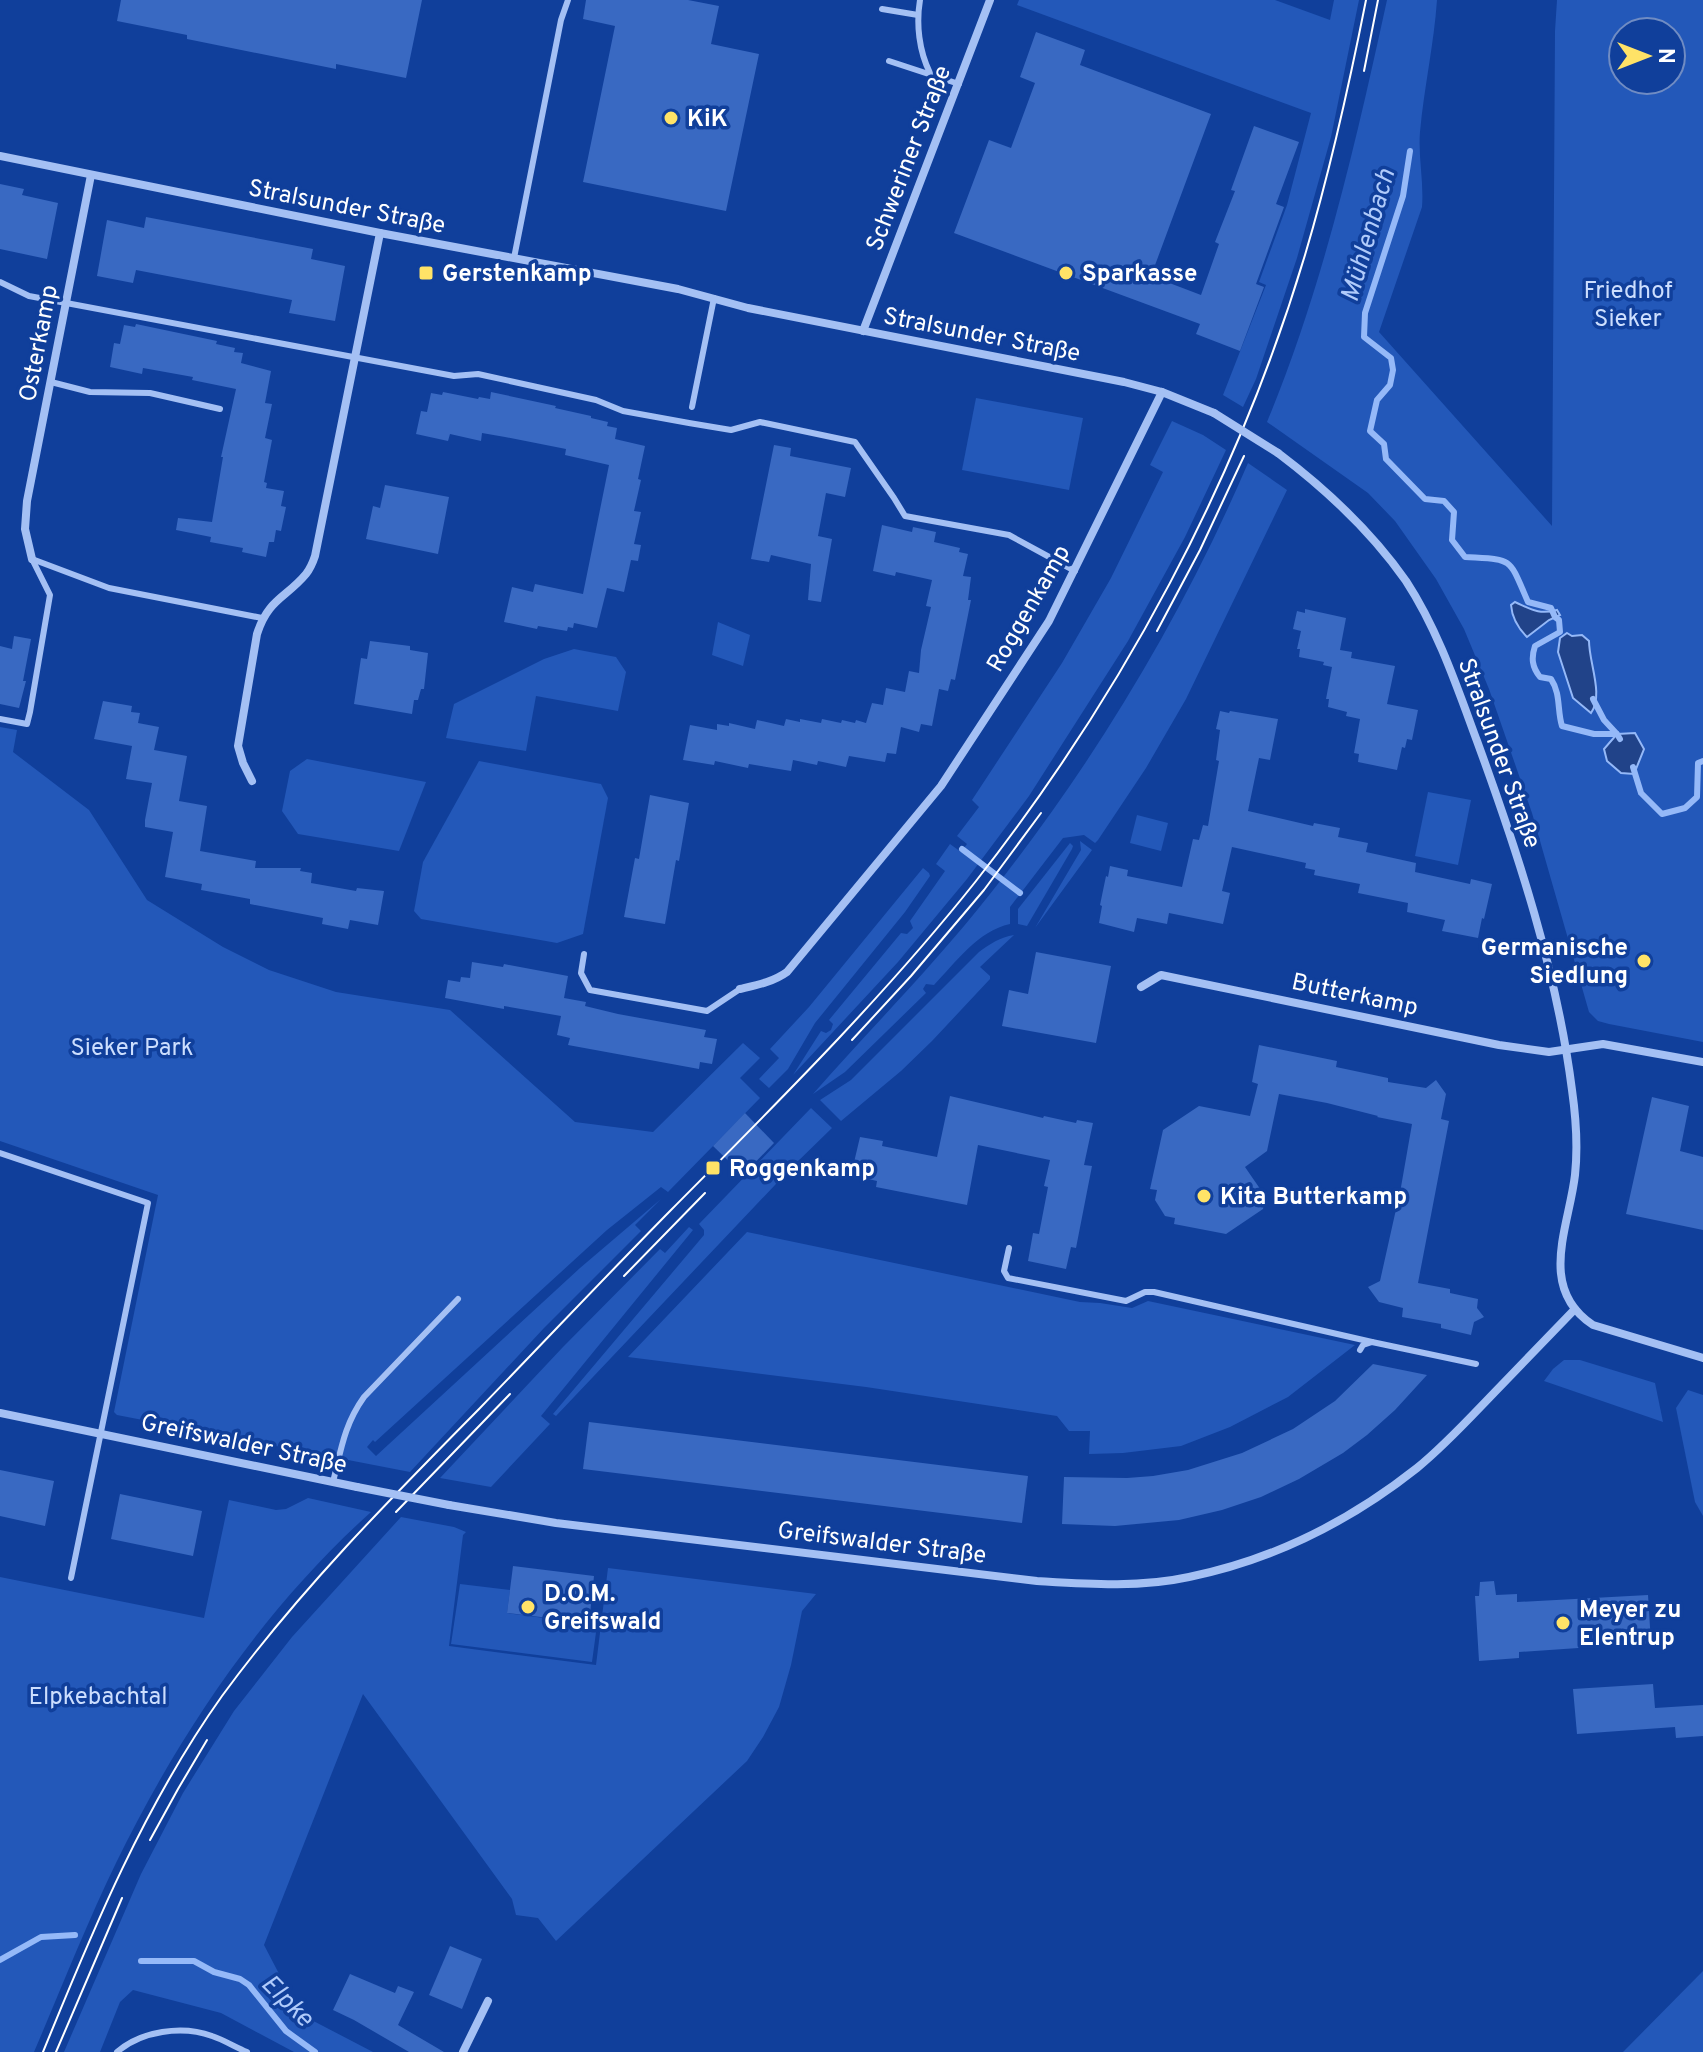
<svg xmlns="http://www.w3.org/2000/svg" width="1703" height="2052" viewBox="0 0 1703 2052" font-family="Overpass,sans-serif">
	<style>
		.green { fill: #2358b9; fill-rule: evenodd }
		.water { fill: #214389; stroke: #95b9f8; stroke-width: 2 }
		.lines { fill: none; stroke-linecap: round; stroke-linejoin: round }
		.stream { stroke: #95b9f8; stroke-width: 6 }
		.building { fill: #3969c2 }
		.service { stroke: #a4c0f4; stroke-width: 6 }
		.minor { stroke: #a4c0f4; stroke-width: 8 }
		.tram { stroke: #fff; stroke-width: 2 }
		.minor-bridge { stroke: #a4c0f4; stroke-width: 8 }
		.poi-dot { fill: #ffe367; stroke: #103f9b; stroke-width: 3 }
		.labels { text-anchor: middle; stroke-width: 7; stroke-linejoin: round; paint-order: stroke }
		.poi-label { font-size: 24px; font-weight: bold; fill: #fff; stroke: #103f9b; text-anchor: start }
		.street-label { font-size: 24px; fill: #fff; stroke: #103f9b }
		.park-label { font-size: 24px; fill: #ccdefe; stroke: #103f9b }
		.water-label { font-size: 26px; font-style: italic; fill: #b0cbfb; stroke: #103f9b }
	</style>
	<rect width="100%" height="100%" fill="#103f9b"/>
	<g class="green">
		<polygon points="1019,0 1275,0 1330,20 1334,0 1359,0 1331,137 1297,258 1256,379 1243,407 1223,395 1266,285 1259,282 1287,205 1311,113 1017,5"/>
		<path d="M 1387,0 L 1437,0 C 1434,44 1424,88 1420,132 C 1418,157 1424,182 1422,207 L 1379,332 L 1552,526 L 1555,31 L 1557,0 L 1703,0 L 1703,1042 L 1609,1024 L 1598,1021 L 1589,1012 L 1532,813 L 1489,689 L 1464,629 L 1436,579 L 1395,521 L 1368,493 L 1267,422 C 1323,287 1356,142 1387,0 ZM 1623,32 L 1671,32 L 1671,80 L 1623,80 Z"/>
		<polygon points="976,398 1083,418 1069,490 962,470"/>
		<polygon points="1172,421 1203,435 1226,450 1185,537 1128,641 1029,796 967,879 898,962 793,1075 821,1031 826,1033 831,1030 833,1024 829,1020 901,933 907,934 913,928 910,921 945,871 936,864 950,844 961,852 967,844 957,836 979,807 972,800 1062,663 1111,578 1163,472 1150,465"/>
		<path d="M 1248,463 L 1287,490 L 1186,699 L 1146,768 L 1098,840 L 1095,843 L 1084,835 L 1063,838 L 1010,907 L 1010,924 C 978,931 956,962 934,985 L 926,984 L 923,989 L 926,993 L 845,1072 L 813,1094 C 872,1027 935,964 990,894 C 1094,763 1182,617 1248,463 Z"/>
		<polygon points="718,622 750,635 743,666 712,655"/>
		<polygon points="574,649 616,657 626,672 618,711 536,696 526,751 446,738 454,704 544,659"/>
		<polygon points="0,727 17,730 13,752 89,810 147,900 223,947 269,970 336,992 450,1010 575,1122 653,1132 743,1043 760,1058 740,1078 760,1098 668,1192 661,1187 607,1230 375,1442 373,1440 367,1447 376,1456 580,1268 661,1199 635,1225 641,1231 544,1328 410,1472 117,1415 114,1412 158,1195 0,1141"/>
		<polygon points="307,759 426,782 399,851 298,834 282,811 290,771"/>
		<polygon points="479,761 601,784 608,798 583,934 557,943 421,919 414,911 423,862"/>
		<polygon points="1428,792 1471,800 1458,865 1415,856"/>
		<polygon points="1137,815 1168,823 1161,851 1130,843"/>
		<polygon points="1080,841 1092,850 1035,928 1081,850"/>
		<polygon points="1070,843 1073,846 1072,849 1027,926 1018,924 1018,909"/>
		<polygon points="923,868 929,873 930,876 905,912 815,1023 788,1069 769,1088 759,1079 779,1058 770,1049 809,1007"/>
		<path d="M 1014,935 L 980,967 L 990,976 L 990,979 L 932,1041 L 901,1071 L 841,1121 L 820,1100 L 851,1080 L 979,952 C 990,944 1000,937 1014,935 Z"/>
		<polygon points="811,1108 832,1128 792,1167 556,1416 553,1414 704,1235 704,1230 699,1224"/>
		<polygon points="689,1227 693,1230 541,1416 550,1424 491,1487 440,1478 563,1347 660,1249 665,1253"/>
		<polygon points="747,1232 1080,1302 1100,1303 1132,1308 1148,1301 1355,1345 1288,1397 1230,1427 1181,1446 1123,1453 1089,1454 1090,1431 1069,1431 1057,1416 866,1387 628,1357"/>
		<polygon points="1564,1360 1580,1360 1655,1383 1663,1422 1544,1381 1553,1369"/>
		<polygon points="1688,1390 1703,1395 1703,1516 1695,1502 1676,1408"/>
		<path d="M 308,1498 L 371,1512 C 263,1609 180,1732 116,1863 C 86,1925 61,1989 34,2052 L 0,2052 L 0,1577 L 204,1618 L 229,1500 L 276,1510 L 286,1509 Z"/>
		<polygon points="401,1517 454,1527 466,1532 463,1535 449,1646 596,1665 608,1568 816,1594 802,1611 791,1665 779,1707 763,1737 747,1761 556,1941 538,1918 516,1915 512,1899 363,1694 264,1945 300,2014 373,2052 294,2052 221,2013 133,1990 120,2002 100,2052 64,2052 141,1874 183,1793 234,1711 292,1637"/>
		<polygon points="460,1584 510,1590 507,1613 597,1625 592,1662 451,1644"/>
		<polygon points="1703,1971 1703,2052 1623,2052"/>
	</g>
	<g class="water">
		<path d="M 1515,602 C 1531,609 1538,615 1557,610 L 1560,615 L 1549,620 L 1527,637 C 1518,628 1512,618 1511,605 Z"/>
		<path d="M 1567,633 L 1572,636 L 1582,635 L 1589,641 C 1589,663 1604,695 1591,713 L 1573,698 L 1558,652 L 1560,638 Z"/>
		<polygon points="1635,733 1644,749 1634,774 1621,773 1607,761 1604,749 1617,734"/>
	</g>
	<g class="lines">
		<g class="stream">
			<path d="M 1410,151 L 1403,196 L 1365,313 L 1364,337 L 1391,358 L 1393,370 L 1390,385 L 1377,400 L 1370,431 L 1384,444 L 1386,459 L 1425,499 L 1444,501 L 1454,512 L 1452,540 L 1465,557 C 1514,560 1508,556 1528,602 L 1551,608 L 1555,617 L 1559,620 L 1560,632 L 1535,646 C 1531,658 1532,667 1540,677 L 1551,679 C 1561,694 1557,710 1562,726 L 1594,734 L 1617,734 L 1620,739"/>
			<polyline points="1593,699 1604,720 1616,733"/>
			<polyline points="1633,767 1641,793 1662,814 1685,808 1697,797 1698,763 1703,761"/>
			<polyline points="962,849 1020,893"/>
			<polyline points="0,1960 41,1937 75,1935"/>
			<polyline points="141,1961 194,1961 214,1972 240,1979 249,1985 286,2031 315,2052"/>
		</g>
	</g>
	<g class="building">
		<polygon points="121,0 422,0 406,78 336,64 336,69 187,39 187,35 117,21"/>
		<polygon points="586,0 688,0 719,6 711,44 759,54 726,211 583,182 615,26 583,19"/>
		<polygon points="1036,32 1085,50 1080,65 1211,114 1151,276 1201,295 1219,244 1215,242 1235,191 1231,190 1254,126 1299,142 1276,204 1284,207 1256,284 1264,287 1240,351 1196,334 1200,324 954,233 989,140 1011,148 1035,83 1020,77"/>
		<polygon points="0,184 24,189 22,195 58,203 47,259 0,249"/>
		<polygon points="146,217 313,249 311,259 345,266 335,321 289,313 292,300 136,270 133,283 97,276 107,220 144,228"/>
		<polygon points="136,324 217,341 216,344 235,348 234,352 243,353 241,363 271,371 265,403 272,404 265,438 272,440 264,482 267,483 266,488 284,491 281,506 286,507 281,531 276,530 274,542 269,542 266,557 242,552 243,548 210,542 211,537 176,530 178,518 212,522 223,457 221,457 236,389 192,380 193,377 143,368 142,374 110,367 114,343 120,344 124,325 135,327"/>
		<polygon points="443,392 478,399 479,397 490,399 491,392 556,406 555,408 591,416 591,418 608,422 607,426 617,428 615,439 645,446 638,479 641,480 634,511 641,512 634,544 641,545 638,561 631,560 624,592 607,588 597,628 574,623 573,628 568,627 567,631 538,626 537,629 504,622 512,587 533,592 535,584 583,594 609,465 565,455 566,449 505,437 482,433 481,441 450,434 448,441 416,434 421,411 427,412 431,393 442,395"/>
		<polygon points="774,445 791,448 790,456 851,468 845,497 826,493 818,536 832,539 821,602 808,600 811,564 771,555 769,562 751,559"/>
		<polygon points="385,485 449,497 438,554 366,539 373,506 380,508"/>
		<polygon points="882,525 912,532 913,527 936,532 934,542 960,548 959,552 968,554 963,576 971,577 968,600 971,600 955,680 951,679 948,691 939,689 932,726 921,724 919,732 901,727 896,754 887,753 885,762 849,756 846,767 818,761 817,765 793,760 791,771 749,764 748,768 715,761 714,765 683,760 690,725 717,730 717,724 729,726 729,723 755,729 757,720 784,726 786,719 800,722 800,719 821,723 822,719 841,723 842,720 855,723 856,720 866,723 872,703 883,705 886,688 905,692 909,671 919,673 921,650 931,607 926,606 932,580 896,572 895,576 873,571"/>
		<polygon points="1305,609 1346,618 1340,650 1352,652 1351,658 1395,666 1387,704 1418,710 1412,740 1407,739 1405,748 1402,747 1397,770 1358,762 1359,754 1354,753 1360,719 1346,716 1347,712 1328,707 1329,699 1326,699 1332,667 1323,665 1324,662 1299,657 1300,649 1297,649 1301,631 1293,629 1297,611 1305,613"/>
		<polygon points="14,636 31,639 23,681 26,681 19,708 0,704 0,646 12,649"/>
		<polygon points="370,641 410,646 410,650 428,653 424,689 421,689 418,700 414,700 412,714 354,704 361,658 367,659"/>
		<polygon points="103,701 132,706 131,712 140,713 138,723 159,727 154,750 187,756 179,801 207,806 200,851 256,861 255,868 301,868 300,871 312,873 311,883 356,891 357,888 384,891 378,925 350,920 348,929 322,924 323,918 250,904 250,899 201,890 202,884 165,877 173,832 145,827 145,820 152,783 126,779 132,746 94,739"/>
		<polygon points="1220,711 1229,713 1230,711 1278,719 1270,760 1259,758 1248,811 1313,826 1314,823 1340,828 1338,837 1368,843 1366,852 1416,863 1415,872 1470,884 1471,879 1492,884 1484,919 1482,918 1478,938 1442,931 1445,920 1407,912 1408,903 1358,893 1360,884 1314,875 1315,870 1305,868 1306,863 1232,847 1222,891 1230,893 1223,924 1169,913 1167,924 1137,918 1134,932 1099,923 1102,906 1100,905 1106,876 1108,877 1110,866 1128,870 1127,876 1182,887 1193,839 1199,840 1203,825 1208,826 1219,761 1216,760 1220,730 1216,729"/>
		<polygon points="650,795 689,803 679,861 676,860 665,924 624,917 635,858 639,859"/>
		<polygon points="1036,952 1111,966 1096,1043 1002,1026 1009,990 1028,994"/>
		<polygon points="472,962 503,967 504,964 568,976 564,998 586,1002 585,1006 618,1014 706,1030 704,1037 717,1039 712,1064 700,1062 699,1069 568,1045 570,1038 557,1035 561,1016 504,1006 504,1009 445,998 448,980 460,982 461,977 470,978"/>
		<polygon points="1259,1045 1337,1061 1336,1067 1388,1078 1388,1082 1426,1088 1436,1080 1446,1094 1441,1119 1449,1121 1418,1283 1450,1289 1450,1293 1478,1299 1477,1308 1484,1317 1474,1322 1471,1335 1441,1328 1441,1324 1402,1317 1403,1308 1379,1302 1368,1287 1380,1281 1401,1187 1412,1124 1377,1117 1378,1116 1327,1103 1279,1094 1267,1151 1245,1167 1265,1196 1263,1209 1226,1234 1174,1224 1175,1218 1165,1216 1155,1200 1157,1190 1150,1189 1163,1130 1199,1106 1250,1116 1258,1084 1252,1082"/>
		<polygon points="950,1096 1043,1118 1044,1116 1076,1123 1077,1120 1093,1123 1084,1165 1092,1166 1076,1248 1071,1247 1066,1269 1028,1261 1033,1233 1039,1234 1048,1187 1044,1186 1050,1160 978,1145 967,1205 876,1187 877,1181 851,1175 860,1137 883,1141 882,1146 937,1157"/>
		<polygon points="1652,1097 1689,1106 1680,1151 1703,1157 1703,1230 1626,1214"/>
		<polygon points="745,1113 774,1143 743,1175 713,1146"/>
		<polygon points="1373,1364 1427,1375 1395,1410 1367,1435 1343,1453 1299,1479 1261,1497 1222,1510 1179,1520 1115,1526 1062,1524 1064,1477 1127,1478 1153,1476 1188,1470 1242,1453 1293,1429 1335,1401"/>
		<polygon points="589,1422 1028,1476 1022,1523 583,1469"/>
		<polygon points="0,1470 54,1481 45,1526 0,1516"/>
		<polygon points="120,1494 202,1511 193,1556 111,1539"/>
		<polygon points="513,1566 594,1576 589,1623 507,1613"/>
		<polygon points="1494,1581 1496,1595 1517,1594 1517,1602 1648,1595 1651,1643 1519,1652 1519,1658 1479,1661 1475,1596 1479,1596 1480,1582"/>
		<polygon points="1653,1684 1655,1708 1703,1705 1703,1736 1676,1738 1675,1727 1577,1734 1573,1689"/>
		<polygon points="450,1946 482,1959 462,2009 429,1995"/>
		<polygon points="350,1974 395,1993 398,1986 414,1992 398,2025 444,2052 409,2052 354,2020 333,2010"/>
	</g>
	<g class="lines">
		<g class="service">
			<path d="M 920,0 C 916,24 919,51 930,73"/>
			<polyline points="882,9 918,15"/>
			<polyline points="889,61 959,84"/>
			<polyline points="514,258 561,20 568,0"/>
			<polyline points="0,282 29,296 454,376 478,374 596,400 623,411 689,423 731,430 760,422 855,442 894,498 905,516 1009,535 1075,571"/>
			<polyline points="51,382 90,392 150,393 220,409"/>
			<polyline points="692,407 714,298"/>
			<polyline points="32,559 109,588 262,618"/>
			<polyline points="0,719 27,724 30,712 50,595 32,559"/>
			<polyline points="584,954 581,973 590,990 707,1011 740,989"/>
			<polyline points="0,1153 148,1203 71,1578"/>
			<polyline points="1009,1248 1004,1271 1008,1278 1126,1301 1145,1292 1154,1292 1372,1342"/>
			<polyline points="1360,1350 1363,1345 1372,1342 1476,1364"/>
			<path d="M 333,1482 C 341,1450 344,1425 364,1397 L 458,1299"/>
			<path d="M 117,2052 C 141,2031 182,2025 212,2036 C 224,2040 235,2047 247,2052"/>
		</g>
		<g class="minor">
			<polyline points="0,156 380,233 678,289 748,308 1124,382 1162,392 1214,413"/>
			<polyline points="863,331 990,0"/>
			<path d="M 1278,453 C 1327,490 1371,531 1406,581 C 1438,630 1457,687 1477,741 C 1518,853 1557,972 1572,1090 C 1576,1118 1578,1147 1575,1175 C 1569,1227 1537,1288 1593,1325 L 1703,1358"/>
			<polyline points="32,559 25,529 27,501 91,175"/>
			<path d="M 252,781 L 243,763 L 238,746 L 257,634 C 268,599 286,598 306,574 C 310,569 313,562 315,556 L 380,233"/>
			<polyline points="1141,987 1161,975 1499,1045 1549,1052 1603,1044 1703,1062"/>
			<path d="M 740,989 C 757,985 773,982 787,972 L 941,786 L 1049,621 L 1162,392"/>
			<polyline points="0,1413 357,1487"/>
			<path d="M 449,1505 L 556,1523 L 1037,1581 C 1087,1584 1139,1588 1189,1577 C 1272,1560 1350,1521 1417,1468 C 1443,1447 1467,1421 1491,1396 C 1519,1367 1547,1338 1575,1309"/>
			<polyline points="463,2052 488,2001"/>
		</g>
		<g class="tram">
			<polyline points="1364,71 1378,0"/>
			<polyline points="1157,631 1200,550 1244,456"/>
			<polyline points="852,1040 911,976 984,890 1041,813"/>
			<polyline points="624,1276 705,1193"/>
			<polyline points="396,1512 510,1394"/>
			<polyline points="150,1840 178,1789 207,1740"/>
			<path d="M 43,2052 C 93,1929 145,1804 222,1696 C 298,1592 390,1499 480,1408 C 544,1342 606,1276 671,1210 C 776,1104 883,998 976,881 C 1122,695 1237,482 1305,255 C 1330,171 1349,86 1366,0"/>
			<polyline points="56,2052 122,1898"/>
		</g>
		<g class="minor-bridge">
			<polyline points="1214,413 1278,453"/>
			<polyline points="357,1487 449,1505"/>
		</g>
	</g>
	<g class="poi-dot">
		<circle cx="671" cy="118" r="8"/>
		<rect x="418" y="265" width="16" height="16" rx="4"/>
		<circle cx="1066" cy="273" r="8"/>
		<circle cx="1644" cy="961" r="8"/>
		<rect x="705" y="1160" width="16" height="16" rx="4"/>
		<circle cx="1204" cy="1196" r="8"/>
		<circle cx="528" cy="1607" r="8"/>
		<circle cx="1563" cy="1623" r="8"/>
	</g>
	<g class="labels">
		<g class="poi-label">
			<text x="687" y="126">KiK</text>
			<text x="442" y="281">Gerstenkamp</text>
			<text x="1082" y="281">Sparkasse</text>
			<text x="1628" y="955" text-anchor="end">Germanische<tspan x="1628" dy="28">Siedlung</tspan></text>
			<text x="729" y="1176">Roggenkamp</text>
			<text x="1220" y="1204">Kita Butterkamp</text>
			<text x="544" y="1601">D.O.M.<tspan x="544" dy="28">Greifswald</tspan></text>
			<text x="1579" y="1617">Meyer zu<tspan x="1579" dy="28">Elentrup</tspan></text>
		</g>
		<g class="street-label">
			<text transform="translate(908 158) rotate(-69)" y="8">Schweriner Straße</text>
			<text transform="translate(347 206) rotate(11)" y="8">Stralsunder Straße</text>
			<text transform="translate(982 334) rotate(11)" y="8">Stralsunder Straße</text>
			<text transform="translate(38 343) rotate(-79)" y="8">Osterkamp</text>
			<text transform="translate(1028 608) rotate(-60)" y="8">Roggenkamp</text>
			<text transform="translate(1500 753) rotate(70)" y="8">Stralsunder Straße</text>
			<text transform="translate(1355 994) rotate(12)" y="8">Butterkamp</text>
			<text transform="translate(244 1443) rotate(12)" y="8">Greifswalder Straße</text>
			<text transform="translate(882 1542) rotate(7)" y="8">Greifswalder Straße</text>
		</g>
		<g class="park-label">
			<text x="1628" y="298">Friedhof<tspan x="1628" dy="28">Sieker</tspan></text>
			<text x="132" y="1055">Sieker Park</text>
			<text x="98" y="1704">Elpkebachtal</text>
		</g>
		<g class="water-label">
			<text transform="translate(1367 235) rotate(-74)" y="9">Mühlenbach</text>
			<text transform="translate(288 2000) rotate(45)" y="9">Elpke</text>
		</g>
	</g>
	<g transform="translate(1647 56) rotate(90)"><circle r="38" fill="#103f9b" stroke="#708cc3" stroke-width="2"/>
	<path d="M0-6L14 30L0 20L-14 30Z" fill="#ffe367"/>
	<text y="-12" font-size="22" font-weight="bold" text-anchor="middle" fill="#ffffff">N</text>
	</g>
</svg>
